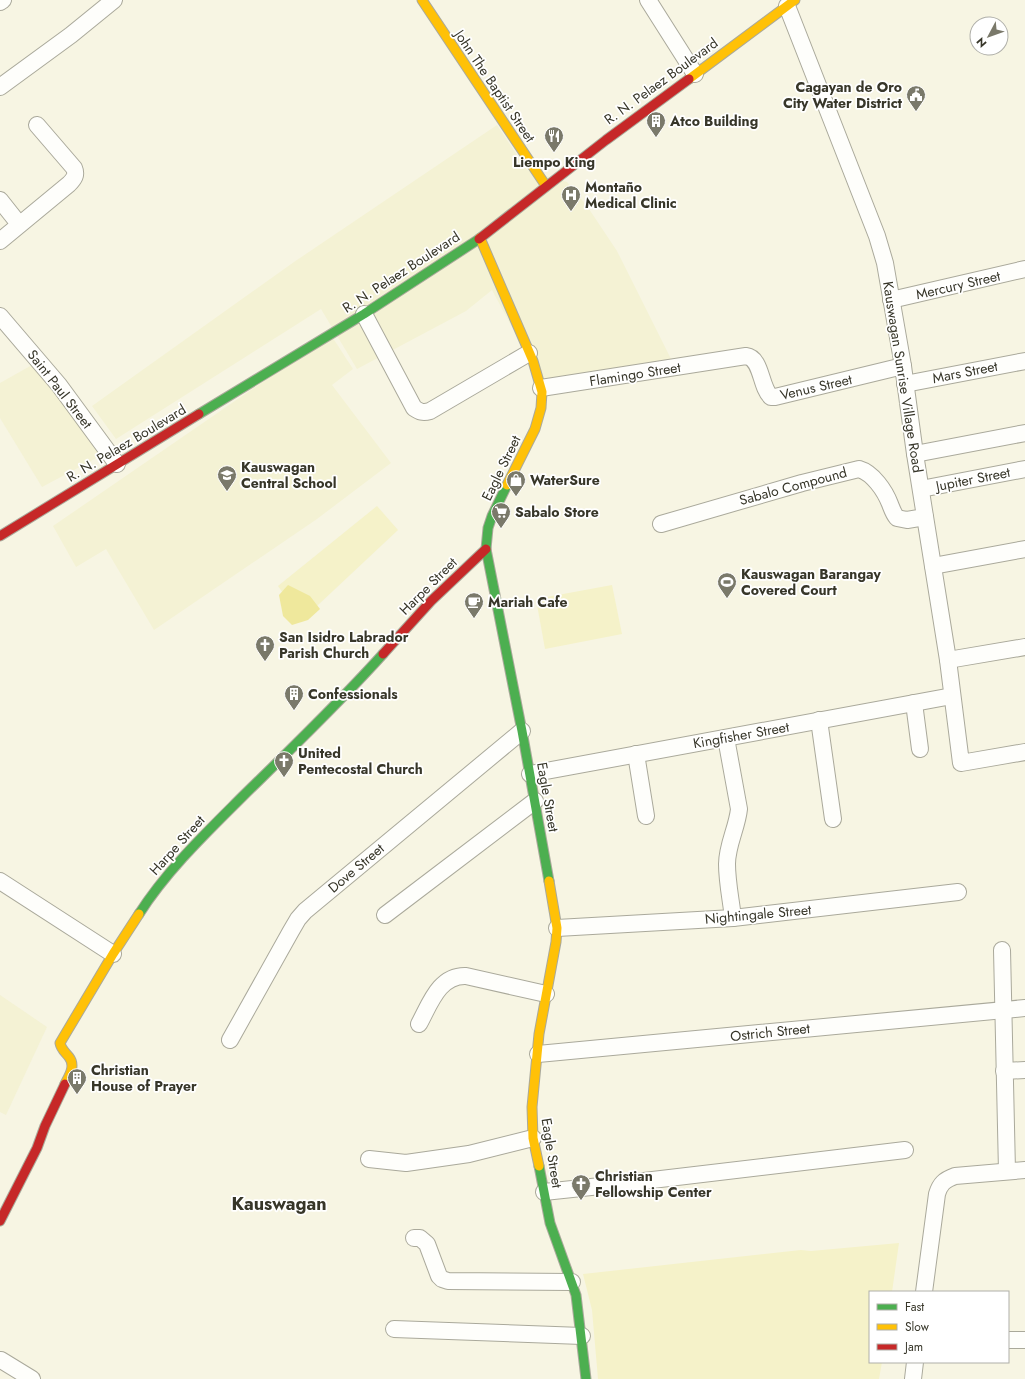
<svg xmlns="http://www.w3.org/2000/svg" width="1025" height="1379" viewBox="0 0 1025 1379" font-family="Jost,sans-serif">
	<style>
		.built { fill: #f4f2d4 }
		.green { fill: #f5f2c9 }
		.water { fill: #efe89c }
		.lines { fill: none; stroke-linecap: round; stroke-linejoin: round }
		.street-casing { stroke: #aaa99b; stroke-width: 18 }
		.fast-casing { stroke: #aaa99b; stroke-width: 11 }
		.slow-casing { stroke: #aaa99b; stroke-width: 11 }
		.jam-casing { stroke: #aaa99b; stroke-width: 11 }
		.street { stroke: #fefefb; stroke-width: 16 }
		.fast { stroke: #4caf50; stroke-width: 9 }
		.slow { stroke: #ffc107; stroke-width: 9 }
		.jam { stroke: #c62828; stroke-width: 9 }
		.labels { text-anchor: middle; stroke-width: 3.5; stroke-linejoin: round; paint-order: stroke }
		.street-label { font-size: 14px; fill: #373629; stroke: #fff }
		.poi-label { font-size: 14px; font-weight: bold; fill: #373629; stroke: #fff; text-anchor: start }
		.district-label { font-size: 18px; font-weight: bold; fill: #373629; stroke: #fff }
	</style>
	<rect width="100%" height="100%" fill="#f7f5e3"/>
	<g class="built">
		<polygon points="497,125 527,170 567,182 587,206 617,251 673,363 543,385 492,290 466,311 357,369 321,309 116,439 92,406 294,262"/>
		<polygon points="331,335 353,369 332,385 391,463 317,519 154,630 106,549 76,567 53,526"/>
		<polygon points="32,365 102,455 42,487 0,418 0,383"/>
		<polygon points="0,995 47,1027 6,1115 0,1112"/>
	</g>
	<g class="green">
		<polygon points="377,506 398,530 302,620 278,586"/>
		<polygon points="612,585 622,634 545,649 536,599"/>
		<polygon points="899,1243 892,1292 870,1292 870,1362 882,1362 879,1379 598,1379 592,1310 583,1274 801,1250 811,1251"/>
	</g>
	<polygon class="water" points="288,585 310,596 320,609 308,620 292,625 283,616 279,595"/>
	<g class="lines">
		<g class="street-casing">
			<g id="street">
				<polyline points="648,0 695,74"/>
				<polyline points="0,2 3,0"/>
				<polyline points="787,6 877,236 885,263 903,366 915,454 948,660 961,763 1025,752"/>
				<polyline points="0,87 71,35 114,0"/>
				<polyline points="0,200 19,224"/>
				<path d="M 0,241 L 69,184 C 74,179 77,175 74,168 L 37,125"/>
				<polyline points="891,300 1025,269"/>
				<path d="M 364,314 L 414,408 C 420,412 423,413 430,411 L 529,353"/>
				<polyline points="0,316 59,385 117,464"/>
				<polyline points="905,384 1025,361"/>
				<path d="M 541,388 L 746,356 C 762,358 760,387 771,397 L 775,397 L 903,366"/>
				<polyline points="915,454 1025,433"/>
				<polyline points="921,489 1025,469"/>
				<path d="M 661,524 L 802,483 L 859,469 C 873,473 885,491 890,504 C 892,509 893,513 897,518 L 907,520 L 925,517"/>
				<polyline points="933,566 1025,549"/>
				<polyline points="948,660 1025,647"/>
				<polyline points="914,703 920,749"/>
				<polyline points="819,720 833,819"/>
				<path d="M 726,738 L 739,809 C 737,828 727,845 727,864 C 727,882 731,900 733,918"/>
				<polyline points="636,754 646,816"/>
				<polyline points="530,774 952,696"/>
				<polyline points="0,881 113,954"/>
				<polyline points="385,915 535,801"/>
				<polyline points="557,928 733,918 958,892"/>
				<polyline points="1002,950 1007,1171"/>
				<path d="M 419,1024 C 430,1004 439,975 466,976 L 546,994"/>
				<polyline points="230,1040 291,931 298,919 305,911 522,731"/>
				<polyline points="538,1054 1025,1008"/>
				<polyline points="1004,1071 1025,1070"/>
				<polyline points="369,1159 406,1163 469,1154 533,1138"/>
				<polyline points="544,1192 610,1185 905,1150"/>
				<polyline points="414,1238 420,1238 427,1244 439,1276 442,1279 448,1281 572,1282"/>
				<path d="M 924,1292 L 937,1194 C 940,1184 944,1180 955,1176 L 1025,1170"/>
				<polyline points="394,1329 582,1336"/>
				<polyline points="1008,1340 1025,1340"/>
				<polyline points="1,1360 32,1379"/>
				<polyline points="913,1379 915,1362"/>
			</g>
		</g>
		<g class="fast-casing">
			<g id="fast">
				<polyline points="199,414 364,314 479,239"/>
				<polyline points="507,485 492,516 488,528 486,549 522,731 549,881"/>
				<path d="M 139,914 C 167,870 207,832 243,796 C 291,749 339,703 383,654"/>
				<polyline points="539,1166 550,1223 576,1295 586,1379"/>
			</g>
		</g>
		<g class="slow-casing">
			<g id="slow">
				<polyline points="422,0 546,186"/>
				<polyline points="689,79 795,0"/>
				<polyline points="480,238 533,361 542,392 541,408 535,429 507,485"/>
				<path d="M 65,1084 C 69,1076 76,1066 69,1057 C 65,1052 61,1049 60,1043 L 113,954 L 139,914"/>
				<polyline points="539,1166 533,1138 532,1107 539,1034 556,942 557,928 549,881"/>
			</g>
		</g>
		<g class="jam-casing">
			<g id="jam">
				<polyline points="479,239 606,140 689,79"/>
				<polyline points="0,536 199,414"/>
				<polyline points="383,654 431,601 486,549"/>
				<polyline points="0,1221 37,1148 45,1126 65,1084"/>
			</g>
		</g>
		<use href="#street" class="street"/>
		<use href="#fast" class="fast"/>
		<use href="#slow" class="slow"/>
		<use href="#jam" class="jam"/>
	</g>
	<defs>
		<g id="civic-pin" transform="scale(1)"><path d="M0 17L-7.5 6A9.5 9.5 0 1 1 7.5 6Z" fill="#7a796a" stroke="#fff"/><path d="M-.6-6.5H3V-4.5H.6V-3L4-1V1h2V6H-6V1h2V-1L-.6-3ZM-1.2 2.5V6h2.4V2.5Z" fill="#fff"/></g>
		<g id="building-pin" transform="scale(1)"><path d="M0 17L-7.5 6A9.5 9.5 0 1 1 7.5 6Z" fill="#7a796a" stroke="#fff"/><path d="M-4-6H4V6H1V3H-1V6H-4ZM-2.5-4.3h1.7v1.8h-1.7ZM.8-4.3h1.7v1.8H.8ZM-2.5-1h1.7V.8h-1.7ZM.8-1h1.7V.8H.8Z" fill="#fff"/></g>
		<g id="restaurant-pin" transform="scale(1)"><path d="M0 17L-7.5 6A9.5 9.5 0 1 1 7.5 6Z" fill="#7a796a" stroke="#fff"/><path d="M-5-6h1v4h1v-4h1v4h1v-4h1v5L-1.5 .5V6h-2V.5L-5-1ZM5-6V6H3V1.5H1.5Q1.5-4 5-6Z" fill="#fff"/></g>
		<g id="hospital-pin" transform="scale(1)"><path d="M0 17L-7.5 6A9.5 9.5 0 1 1 7.5 6Z" fill="#7a796a" stroke="#fff"/><path d="M-5-5h3v3.5h4V-5h3V5h-3V1.5h-4V5h-3Z" fill="#fff"/></g>
		<g id="school-pin" transform="scale(1)"><path d="M0 17L-7.5 6A9.5 9.5 0 1 1 7.5 6Z" fill="#7a796a" stroke="#fff"/><path d="M0-5L7-2L0 1L-7-2ZM-4 1L0 2.5L4 1V4Q0 6-4 4Z" fill="#fff"/></g>
		<g id="shop-pin" transform="scale(1)"><path d="M0 17L-7.5 6A9.5 9.5 0 1 1 7.5 6Z" fill="#7a796a" stroke="#fff"/><path d="M-5-2.5h2.3a2.7 3.5 0 0 1 5.4 0H5L5.5 6h-11ZM-1.5-2.5h3a1.5 2.3 0 0 0-3 0Z" fill="#fff"/></g>
		<g id="supermarket-pin" transform="scale(1)"><path d="M0 17L-7.5 6A9.5 9.5 0 1 1 7.5 6Z" fill="#7a796a" stroke="#fff"/><path d="M-6-5.5h2.5l.6 2H6L4.5 2H-2.5L-4.4-4H-6ZM-1.5 3.2a1.3 1.3 0 1 0 .1 0ZM3 3.2a1.3 1.3 0 1 0 .1 0Z" fill="#fff"/></g>
		<g id="stadium-pin" transform="scale(1)"><path d="M0 17L-7.5 6A9.5 9.5 0 1 1 7.5 6Z" fill="#7a796a" stroke="#fff"/><path d="M0-5a6.5 5 0 1 0 0 10a6.5 5 0 1 0 0-10ZM-3.5-1.8h7v3.6h-7Z" fill="#fff"/></g>
		<g id="cafe-pin" transform="scale(1)"><path d="M0 17L-7.5 6A9.5 9.5 0 1 1 7.5 6Z" fill="#7a796a" stroke="#fff"/><path d="M-5.5-4.5H6V0H3Q3 3.5 0 3.5H-2.5Q-5.5 3.5-5.5 0ZM3-3.2v2h1.7v-2ZM-6 4.5H4V6H-6Z" fill="#fff"/></g>
		<g id="church-pin" transform="scale(1)"><path d="M0 17L-7.5 6A9.5 9.5 0 1 1 7.5 6Z" fill="#7a796a" stroke="#fff"/><path d="M-1.2-6h2.4v3.5h3.3v2.4h-3.3V6h-2.4V-.1h-3.3v-2.4h3.3Z" fill="#fff"/></g>
	</defs>
	<g fill-rule="evenodd">
		<use href="#civic-pin" x="916" y="95"/>
		<use href="#building-pin" x="656" y="121"/>
		<use href="#restaurant-pin" x="554" y="136"/>
		<use href="#hospital-pin" x="571" y="195"/>
		<use href="#school-pin" x="227" y="475"/>
		<use href="#shop-pin" x="516" y="480"/>
		<use href="#supermarket-pin" x="501" y="512"/>
		<use href="#stadium-pin" x="727" y="582"/>
		<use href="#cafe-pin" x="474" y="602"/>
		<use href="#church-pin" x="265" y="645"/>
		<use href="#building-pin" x="294" y="694"/>
		<use href="#church-pin" x="284" y="761"/>
		<use href="#building-pin" x="77" y="1078"/>
		<use href="#church-pin" x="581" y="1184"/>
	</g>
	<g class="labels">
		<g class="street-label">
			<text transform="translate(661 81) rotate(-36)" y="5">R. N. Pelaez Boulevard</text>
			<text transform="translate(495 86) rotate(56)" y="5">John The Baptist Street</text>
			<text transform="translate(401 272) rotate(-33)" y="5">R. N. Pelaez Boulevard</text>
			<text transform="translate(958 285) rotate(-13)" y="5">Mercury Street</text>
			<text transform="translate(965 372) rotate(-11)" y="5">Mars Street</text>
			<text transform="translate(635 374) rotate(-9)" y="5">Flamingo Street</text>
			<text transform="translate(903 377) rotate(81)" y="5">Kauswagan Sunrise Village Road</text>
			<text transform="translate(816 387) rotate(-13)" y="5">Venus Street</text>
			<text transform="translate(60 389) rotate(52)" y="5">Saint Paul Street</text>
			<text transform="translate(126 443) rotate(-31)" y="5">R. N. Pelaez Boulevard</text>
			<text transform="translate(501 468) rotate(-64)" y="5">Eagle Street</text>
			<text transform="translate(973 479) rotate(-11)" y="5">Jupiter Street</text>
			<text transform="translate(793 486) rotate(-15)" y="5">Sabalo Compound</text>
			<text transform="translate(428 586) rotate(-45)" y="5">Harpe Street</text>
			<text transform="translate(741 735) rotate(-10)" y="5">Kingfisher Street</text>
			<text transform="translate(548 797) rotate(80)" y="5">Eagle Street</text>
			<text transform="translate(177 845) rotate(-48)" y="5">Harpe Street</text>
			<text transform="translate(356 868) rotate(-40)" y="5">Dove Street</text>
			<text transform="translate(758 914) rotate(-5)" y="5">Nightingale Street</text>
			<text transform="translate(770 1032) rotate(-6)" y="5">Ostrich Street</text>
			<text transform="translate(552 1153) rotate(81)" y="5">Eagle Street</text>
		</g>
		<g class="poi-label">
			<text x="902" y="92" text-anchor="end">Cagayan de Oro<tspan x="902" dy="16">City Water District</tspan></text>
			<text x="670" y="126">Atco Building</text>
			<text x="554" y="167" text-anchor="middle">Liempo King</text>
			<text x="585" y="192">Montaño<tspan x="585" dy="16">Medical Clinic</tspan></text>
			<text x="241" y="472">Kauswagan<tspan x="241" dy="16">Central School</tspan></text>
			<text x="530" y="485">WaterSure</text>
			<text x="515" y="517">Sabalo Store</text>
			<text x="741" y="579">Kauswagan Barangay<tspan x="741" dy="16">Covered Court</tspan></text>
			<text x="488" y="607">Mariah Cafe</text>
			<text x="279" y="642">San Isidro Labrador<tspan x="279" dy="16">Parish Church</tspan></text>
			<text x="308" y="699">Confessionals</text>
			<text x="298" y="758">United<tspan x="298" dy="16">Pentecostal Church</tspan></text>
			<text x="91" y="1075">Christian<tspan x="91" dy="16">House of Prayer</tspan></text>
			<text x="595" y="1181">Christian<tspan x="595" dy="16">Fellowship Center</tspan></text>
		</g>
		<g class="district-label">
			<text x="279" y="1210">Kauswagan</text>
		</g>
	</g>
	<rect x="869" y="1291" width="140" height="72" fill="#ffffff" stroke="#afafa9"/>
	<rect x="877" y="1304" width="20" height="6" fill="#4caf50" stroke="#afafa9"/>
	<text x="905" y="1311" font-size="12" fill="#373629">Fast</text>
	<rect x="877" y="1324" width="20" height="6" fill="#ffc107" stroke="#afafa9"/>
	<text x="905" y="1331" font-size="12" fill="#373629">Slow</text>
	<rect x="877" y="1344" width="20" height="6" fill="#c62828" stroke="#afafa9"/>
	<text x="905" y="1351" font-size="12" fill="#373629">Jam</text>
	<g transform="translate(989 36) rotate(229)"><circle r="19" fill="#ffffff" stroke="#afafa9"/>
	<path d="M0-3L7 15L0 10L-7 15Z" fill="#7a796a"/>
	<text y="-6" font-size="11" font-weight="bold" text-anchor="middle" fill="#373629">N</text>
	</g>
</svg>
